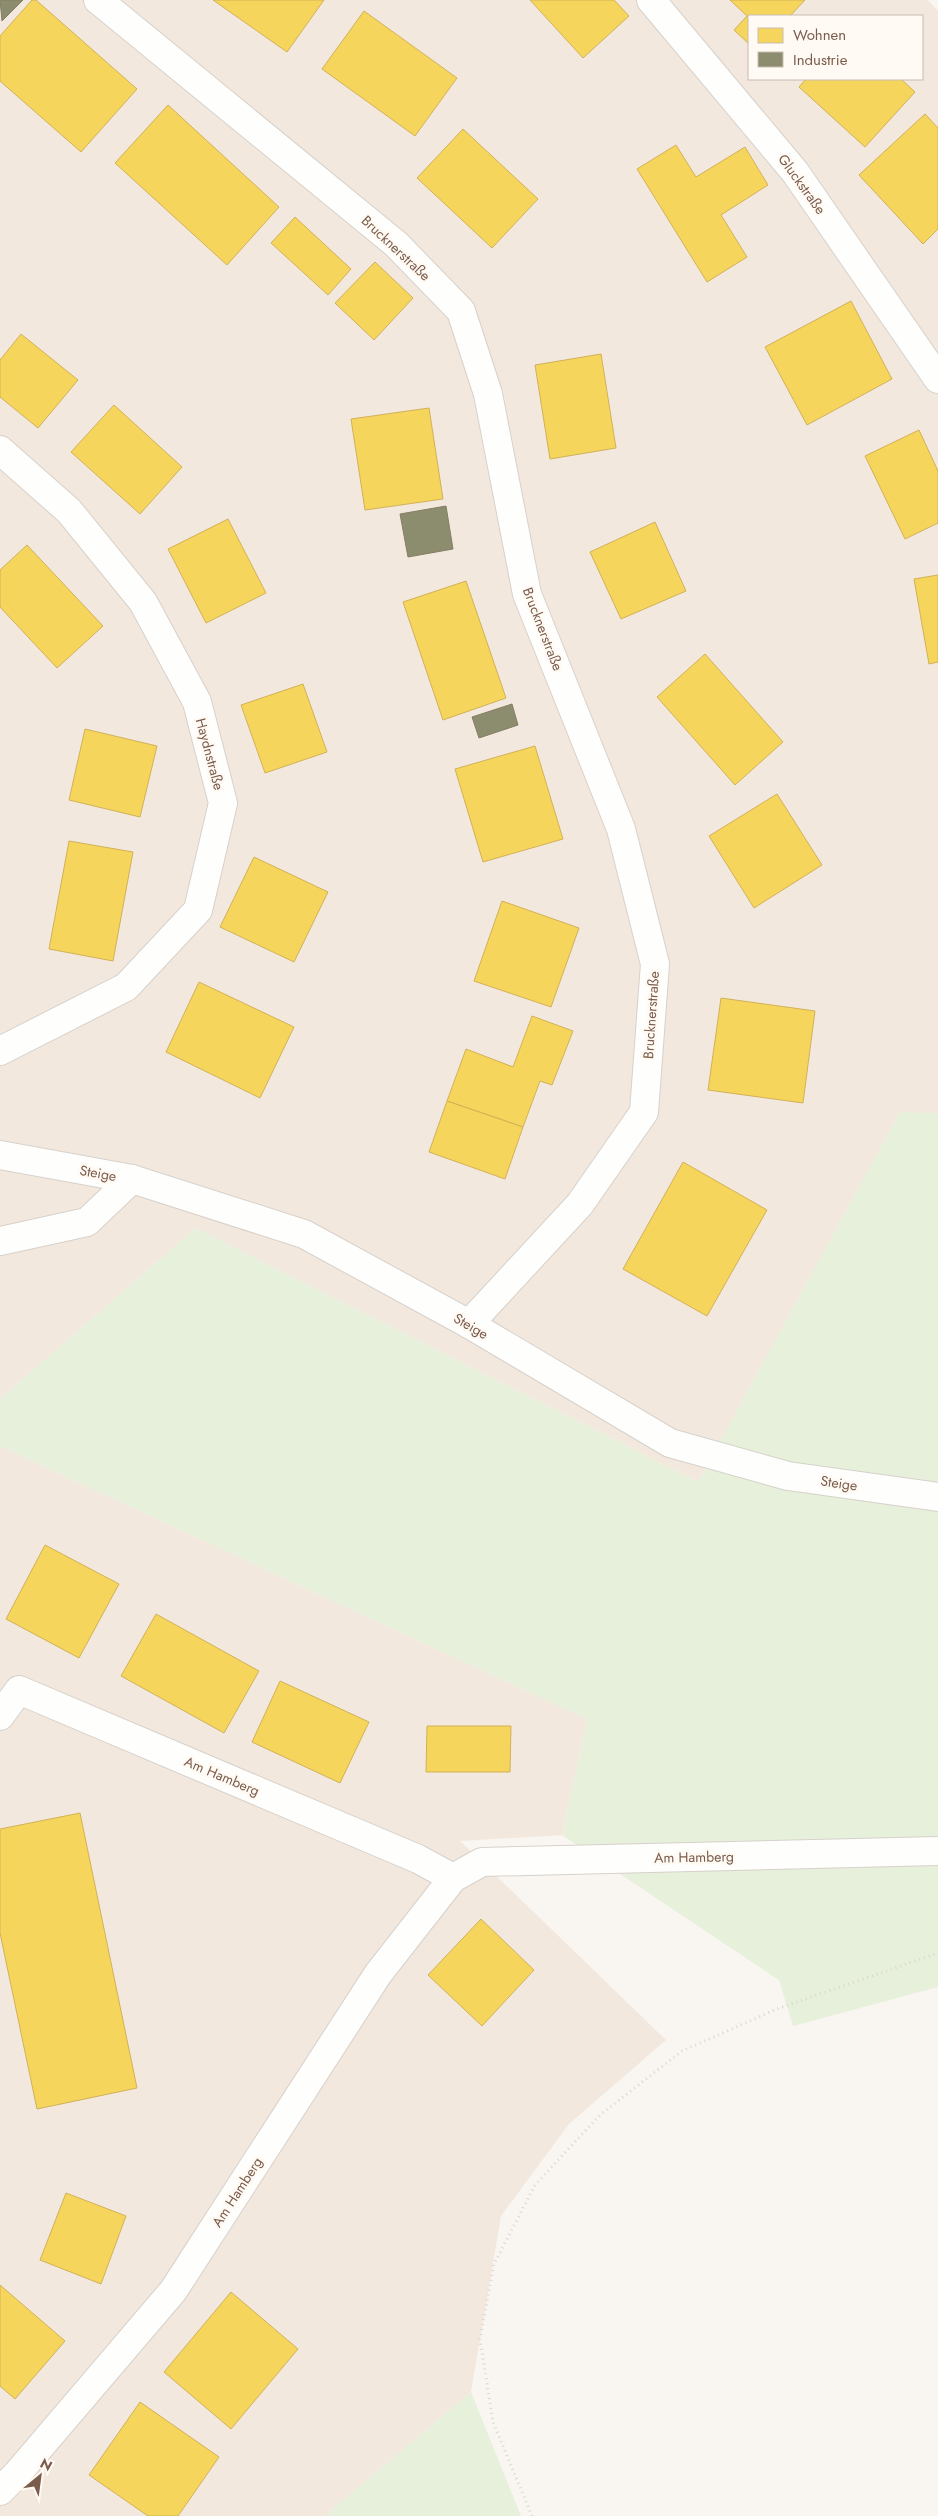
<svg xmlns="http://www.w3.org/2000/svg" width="938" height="2516" viewBox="0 0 938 2516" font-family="Jost,sans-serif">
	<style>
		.residential { fill: #f2e8de; fill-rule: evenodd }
		.green { fill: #e7f0db }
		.homes { fill: #f6d55c; stroke: #d1b158 }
		.industry { fill: #8c8c6e; stroke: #877e64 }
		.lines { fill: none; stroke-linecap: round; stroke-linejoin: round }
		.minor-casing { stroke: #d7d1cb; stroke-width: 30 }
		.tertiary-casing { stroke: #d7d1cb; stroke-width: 30 }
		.path { stroke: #dcd5d0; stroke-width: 3; stroke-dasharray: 1 4; stroke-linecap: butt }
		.minor { stroke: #fefefd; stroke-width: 28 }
		.tertiary { stroke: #fefefd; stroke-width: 28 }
		.labels { text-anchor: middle; stroke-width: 5; stroke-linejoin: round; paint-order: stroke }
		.street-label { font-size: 14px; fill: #7a5c4d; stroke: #fffaf3 }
	</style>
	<rect width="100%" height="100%" fill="#f9f5f0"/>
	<g class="residential">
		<path d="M 0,0 L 928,0 L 938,11 L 938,1113 L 900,1113 L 698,1482 L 196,1228 L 0,1399 ZM 749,16 L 922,16 L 922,79 L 749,79 Z"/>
		<polygon points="0,1446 587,1719 562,1835 460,1841 666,2040 569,2124 501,2216 471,2392 325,2516 0,2516"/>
	</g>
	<g class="green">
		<polygon points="900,1112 938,1113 938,1987 793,2026 779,1980 562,1835 587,1719 0,1446 0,1399 196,1228 698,1482"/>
		<polygon points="471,2392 521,2516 325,2516"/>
	</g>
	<g class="homes">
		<polygon points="32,0 36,0 137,89 81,152 0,81 0,36"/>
		<polygon points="213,0 324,0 287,52"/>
		<polygon points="530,0 614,0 629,16 583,58"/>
		<polygon points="730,0 805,0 790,16 749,16 749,44 734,30 747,16"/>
		<polygon points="364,11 457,78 415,136 322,69"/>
		<polygon points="806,79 901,79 915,92 865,147 799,87"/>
		<polygon points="168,105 279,207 227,265 115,163"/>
		<polygon points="925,114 938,128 938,229 923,244 859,175"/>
		<polygon points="463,129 538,199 492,248 417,178"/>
		<polygon points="676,145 696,177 745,147 768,185 721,215 747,257 707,282 637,169"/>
		<polygon points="295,217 351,269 328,295 271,243"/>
		<polygon points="375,262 413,298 374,340 335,303"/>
		<polygon points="851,301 892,379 807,425 765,347"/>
		<polygon points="21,334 78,380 38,428 0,397 0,360"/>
		<polygon points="601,354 616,448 550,459 535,365"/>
		<polygon points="114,405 182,467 140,514 71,452"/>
		<polygon points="429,408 443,499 365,510 351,419"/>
		<polygon points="919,430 938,471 938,523 905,539 865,456"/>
		<polygon points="228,519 266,593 206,623 168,549"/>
		<polygon points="655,522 686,591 621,619 590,552"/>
		<polygon points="27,545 103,626 57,668 0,607 0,570"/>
		<polygon points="938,575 938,662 929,664 914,579"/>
		<polygon points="466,581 506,698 443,720 403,602"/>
		<polygon points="705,654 783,742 735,785 657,697"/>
		<polygon points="303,684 327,752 265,773 241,705"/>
		<polygon points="85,729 157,746 140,817 69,800"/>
		<polygon points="535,746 563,839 483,862 455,769"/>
		<polygon points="777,794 822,865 754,908 709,836"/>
		<polygon points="69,841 133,852 113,961 49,949"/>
		<polygon points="254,857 328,892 294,962 220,927"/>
		<polygon points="502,901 579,928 551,1007 474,981"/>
		<polygon points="199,982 294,1027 260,1098 166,1052"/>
		<polygon points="721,998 815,1011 803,1103 708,1090"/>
		<polygon points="532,1016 573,1031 552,1085 540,1081 523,1127 447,1101 466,1049 513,1067"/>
		<polygon points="447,1101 523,1127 505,1179 429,1152"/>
		<polygon points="683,1162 767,1210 707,1316 623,1269"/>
		<polygon points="45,1545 119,1584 79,1658 6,1619"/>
		<polygon points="156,1614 259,1671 224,1733 121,1676"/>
		<polygon points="280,1681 369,1722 340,1783 252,1742"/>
		<polygon points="427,1726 511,1726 510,1772 426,1772"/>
		<polygon points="80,1813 137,2088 37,2109 0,1933 0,1829"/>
		<polygon points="481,1919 534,1970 482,2026 428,1975"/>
		<polygon points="66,2193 126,2216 101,2284 40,2260"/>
		<polygon points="0,2285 65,2341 15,2399 0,2386"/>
		<polygon points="231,2292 298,2349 231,2429 164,2372"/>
		<polygon points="140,2402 219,2457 178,2516 148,2516 89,2475"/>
	</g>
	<g class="industry">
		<polygon points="0,0 23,0 2,21"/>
		<polygon points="446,506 453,549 408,557 400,514"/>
		<polygon points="512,704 518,725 479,738 472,717"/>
	</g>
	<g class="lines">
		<g class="minor-casing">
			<g id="minor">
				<polyline points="98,0 396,244 461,311 488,394 527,594 621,829 655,964 644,1112 580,1204 469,1324"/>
				<polyline points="651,0 795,172 938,379"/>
				<polyline points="0,450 69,511 143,602 197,702 223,803 198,910 126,987 0,1051"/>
				<polyline points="0,1241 87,1222 132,1179"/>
				<polyline points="0,1716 19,1690 418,1859 453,1878"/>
				<polyline points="0,2491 17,2474 173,2291 378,1974 453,1878 482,1862 938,1851"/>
			</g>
		</g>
		<g class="tertiary-casing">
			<polyline id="tertiary" points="0,1155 132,1179 304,1234 469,1324 670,1443 788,1476 938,1497"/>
		</g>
		<polyline class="path" points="532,2516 493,2422 480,2339 494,2264 535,2185 600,2115 682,2051 777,2009 938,1953"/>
		<use href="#minor" class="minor"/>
		<use href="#tertiary" class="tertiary"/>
	</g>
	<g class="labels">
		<g class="street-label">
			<text transform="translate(802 184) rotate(54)" y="5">Gluckstraße</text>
			<text transform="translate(396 248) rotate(43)" y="5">Brucknerstraße</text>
			<text transform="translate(543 629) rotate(69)" y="5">Brucknerstraße</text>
			<text transform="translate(210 754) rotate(75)" y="5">Haydnstraße</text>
			<text transform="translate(651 1015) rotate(-86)" y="5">Brucknerstraße</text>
			<text transform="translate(98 1173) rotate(10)" y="5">Steige</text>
			<text transform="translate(471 1326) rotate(30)" y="5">Steige</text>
			<text transform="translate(839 1483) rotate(8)" y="5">Steige</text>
			<text transform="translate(222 1776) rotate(23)" y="5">Am Hamberg</text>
			<text transform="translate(694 1857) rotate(-1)" y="5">Am Hamberg</text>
			<text transform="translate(237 2192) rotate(-57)" y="5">Am Hamberg</text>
		</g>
	</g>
	<rect x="748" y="15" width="175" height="65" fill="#fffaf3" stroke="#cabbb1"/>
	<rect x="758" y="28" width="25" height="15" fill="#f6d55c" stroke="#cabbb1"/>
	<text x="793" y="40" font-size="15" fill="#7a5c4d">Wohnen</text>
	<rect x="758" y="52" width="25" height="15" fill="#8c8c6e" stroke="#cabbb1"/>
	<text x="793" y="65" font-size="15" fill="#7a5c4d">Industrie</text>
	<g transform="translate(40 2476) rotate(29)" stroke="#fffaf3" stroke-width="4" paint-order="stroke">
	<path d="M0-4L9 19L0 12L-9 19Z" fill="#7a5c4d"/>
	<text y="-8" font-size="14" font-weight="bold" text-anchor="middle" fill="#7a5c4d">N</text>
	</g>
</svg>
